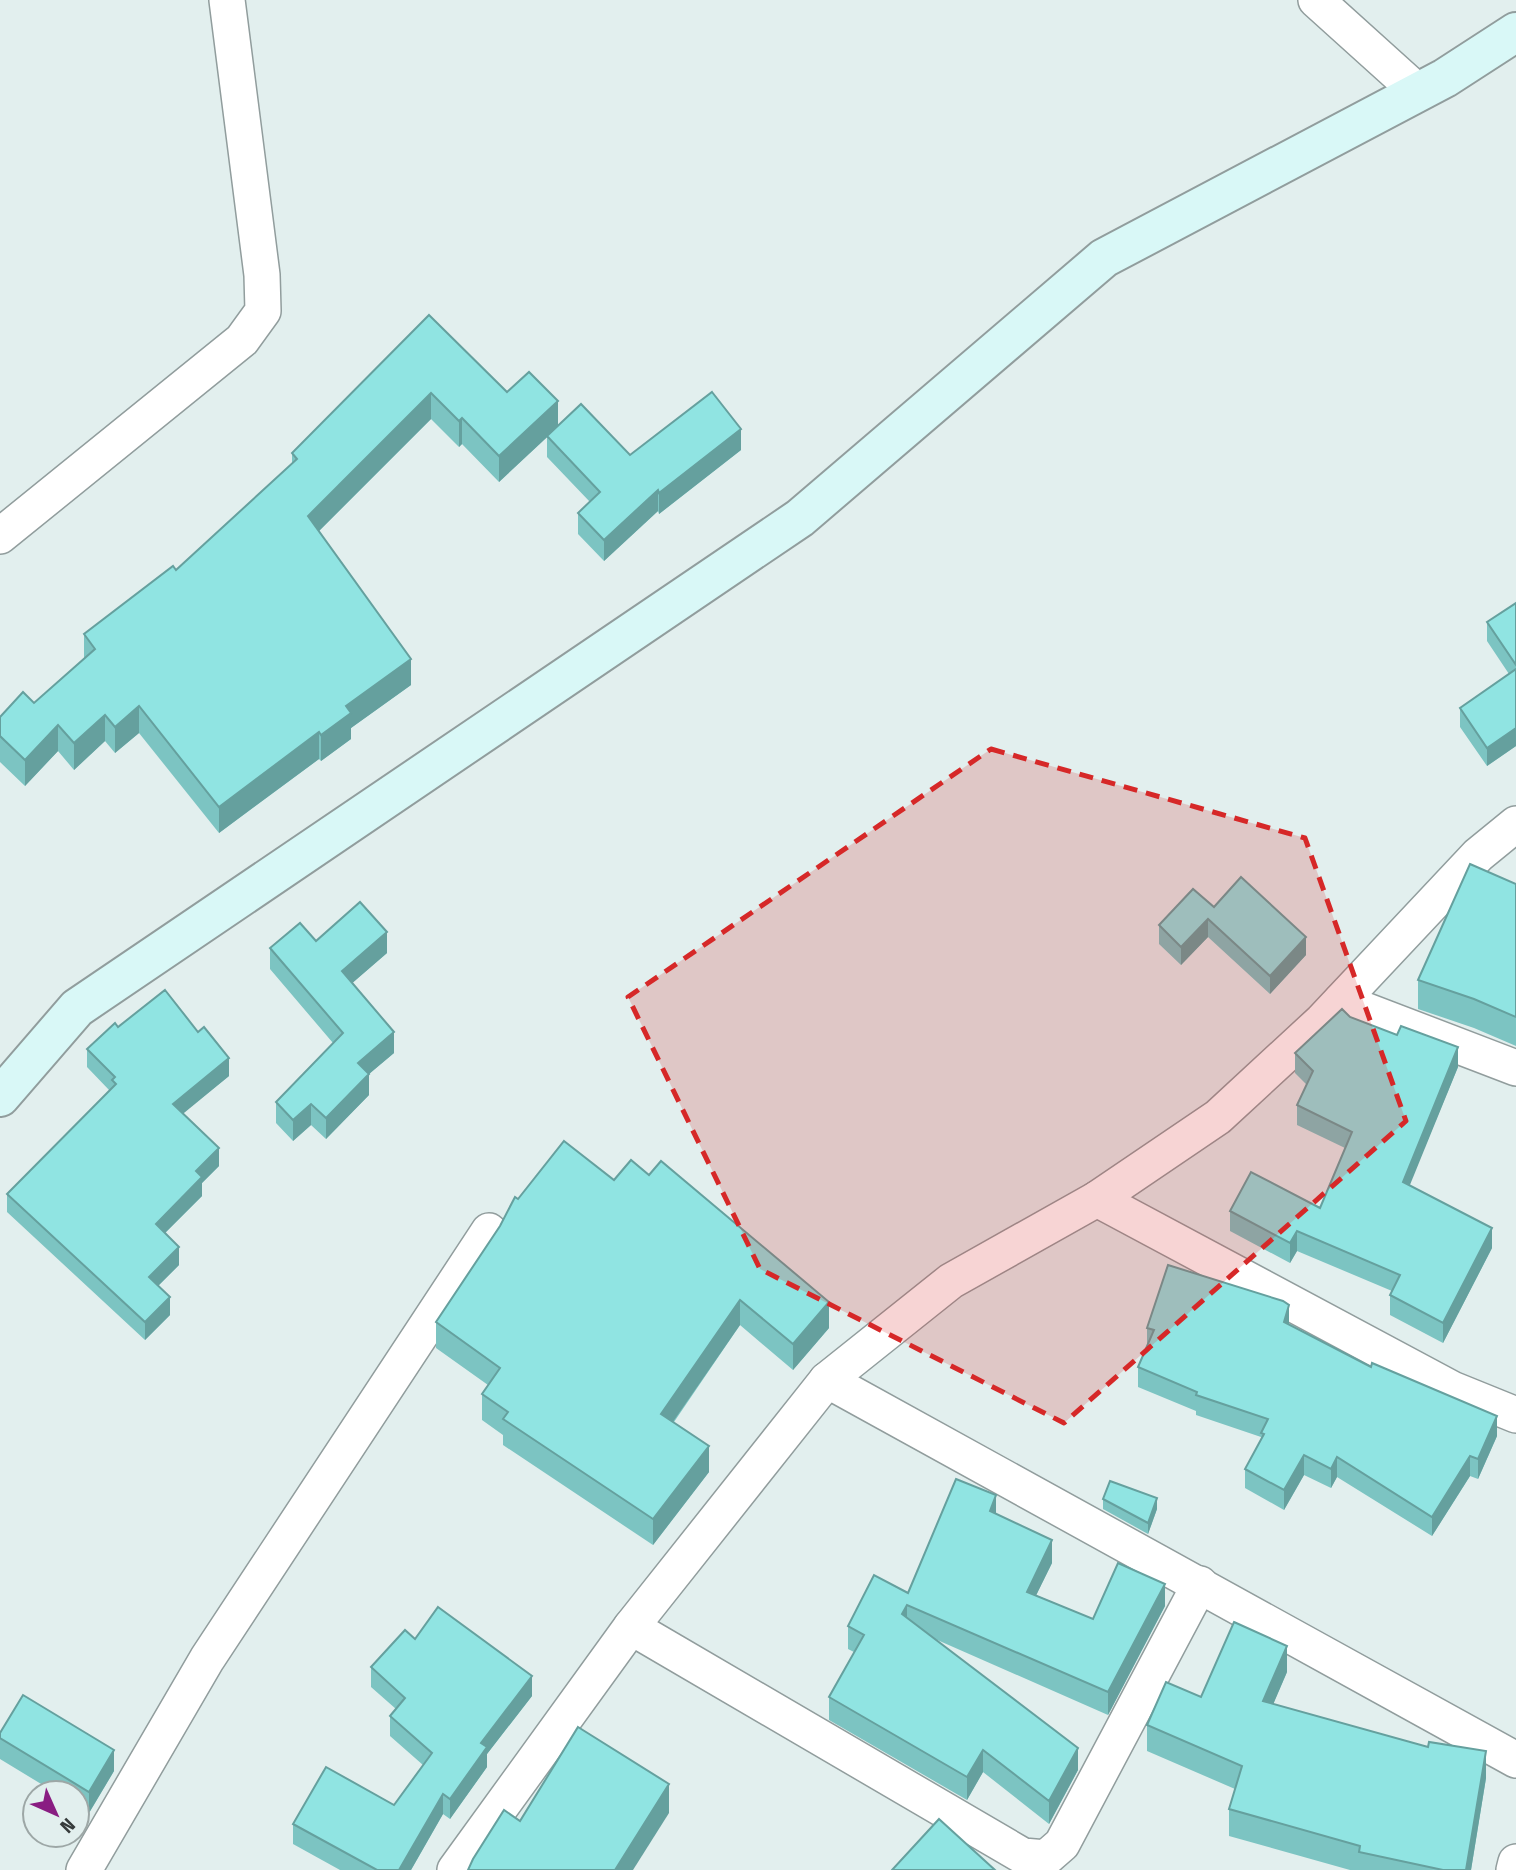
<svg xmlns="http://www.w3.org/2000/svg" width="1516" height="1870" viewBox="0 0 1516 1870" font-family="'Fira Sans Condensed',sans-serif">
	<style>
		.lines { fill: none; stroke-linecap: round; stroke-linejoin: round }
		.street-casing { stroke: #919d9d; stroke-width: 38 }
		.secondary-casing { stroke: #919d9d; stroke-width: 42 }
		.street { stroke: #fff; stroke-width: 35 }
		.secondary { stroke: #d9f8f7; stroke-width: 38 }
		.wall { fill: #7cc4c2 }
		.shaded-wall { fill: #65a09e }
		.building { fill: #90e4e2; stroke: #65a09e; stroke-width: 2 }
		.marked { fill: #d62828; fill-opacity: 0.2; stroke: #d62828; stroke-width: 5; stroke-dasharray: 14 9; stroke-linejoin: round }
	</style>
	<rect width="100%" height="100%" fill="#e2efee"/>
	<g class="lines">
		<g class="street-casing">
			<g id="street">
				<polyline points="1316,0 1418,92"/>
				<polyline points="0,536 242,340 263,311 262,275 227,0"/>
				<polyline points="1341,1001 1516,1068"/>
				<polyline points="1097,1199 1452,1389 1516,1415"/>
				<polyline points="827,1380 1516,1760"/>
				<polyline points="631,1627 1023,1856 1046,1858 1062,1844 1200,1584"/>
				<polyline points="84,1870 207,1659 489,1231"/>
				<polyline points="455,1870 631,1627 827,1380 951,1281 1097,1199 1218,1117 1322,1021 1478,855 1516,824"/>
				<polyline points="1514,1870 1516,1862"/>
			</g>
		</g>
		<g class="secondary-casing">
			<polyline id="secondary" points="0,1097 77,1008 800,518 1104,258 1445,78 1516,32"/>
		</g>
		<use href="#street" class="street"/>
		<use href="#secondary" class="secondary"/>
	</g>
	<g class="wall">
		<polygon points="429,315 507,392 558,426 630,455 741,450 659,514 658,511 604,561 578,534 578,513 590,502 547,457 547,437 499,482 462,444 459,447 431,419 319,531 411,685 351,728 351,739 321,761 319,759 219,833 139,733 115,753 105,741 74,770 58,751 25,786 0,762 0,717 34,703 84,659 84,634 176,570 292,464 292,453"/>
		<polygon points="1516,603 1516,746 1487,766 1460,727 1460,708 1509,674 1487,641 1487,622"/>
		<polygon points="1516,884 1516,1046 1474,1028 1418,1009 1418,980"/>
		<polygon points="1214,907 1306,955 1270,994 1208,937 1181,965 1159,944 1159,925"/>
		<polygon points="316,941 387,953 352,983 394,1053 369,1074 369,1095 326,1139 311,1125 293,1141 276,1123 276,1102 333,1043 270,969 270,948"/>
		<polygon points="1350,1017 1458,1067 1409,1185 1492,1248 1443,1343 1390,1315 1390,1295 1392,1291 1297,1251 1290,1263 1230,1231 1230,1211 1320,1208 1345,1148 1297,1125 1297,1105 1307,1085 1295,1073 1295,1053"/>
		<polygon points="118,1027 229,1076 183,1113 219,1166 202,1183 202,1196 165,1233 179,1265 158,1286 170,1315 145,1340 7,1212 7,1194 110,1091 87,1067 87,1049"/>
		<polygon points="614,1180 829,1328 793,1370 740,1325 674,1422 709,1472 653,1545 503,1445 503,1435 482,1420 482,1394 488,1385 436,1348 436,1322 518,1199"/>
		<polygon points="1289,1325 1497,1436 1478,1479 1470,1476 1432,1536 1337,1477 1331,1488 1304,1475 1284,1510 1245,1488 1245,1469 1261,1440 1261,1437 1196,1415 1196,1411 1138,1387 1138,1367 1147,1347 1147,1328"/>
		<polygon points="1103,1499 1157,1509 1148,1534 1103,1509"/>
		<polygon points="996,1514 1052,1563 1036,1595 1093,1619 1165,1606 1108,1715 935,1639 1078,1770 1049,1824 983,1772 967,1800 829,1720 829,1697 854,1652 848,1649 848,1626 908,1593"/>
		<polygon points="415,1639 532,1696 487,1754 487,1767 450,1819 443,1814 411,1870 340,1870 293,1844 293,1824 394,1805 423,1765 390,1736 390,1716 396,1709 371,1687 371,1667"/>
		<polygon points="1287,1672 1273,1704 1486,1778 1471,1870 1350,1870 1229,1836 1229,1809 1235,1789 1147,1751 1147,1725 1201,1697"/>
		<polygon points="0,1733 114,1771 89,1813 77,1806 77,1793 56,1793 0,1759"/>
	</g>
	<g class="shaded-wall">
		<polygon points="431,393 431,419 308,542 308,516"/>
		<polygon points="558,401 558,427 499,482 499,456"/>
		<polygon points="462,418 462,444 459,447 459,421"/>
		<polygon points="741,429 741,450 659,514 659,493"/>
		<polygon points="658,490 658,511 604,561 604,540"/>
		<polygon points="411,659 411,685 351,728 351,739 321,761 321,735 346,706"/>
		<polygon points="139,706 139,733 115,753 115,727"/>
		<polygon points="105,715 105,741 74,770 74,743"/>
		<polygon points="58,725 58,751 25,786 25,760"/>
		<polygon points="1516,728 1516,746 1487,766 1487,748"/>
		<polygon points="319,732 319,759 219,833 219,807"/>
		<polygon points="1208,919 1208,937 1181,965 1181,947"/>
		<polygon points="387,932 387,953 342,992 342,971"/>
		<polygon points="1306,937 1306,955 1270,994 1270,976"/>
		<polygon points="394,1032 394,1053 369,1074 369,1095 326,1139 326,1118 358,1063"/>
		<polygon points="1458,1047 1458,1067 1403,1202 1403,1182"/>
		<polygon points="229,1058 229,1076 173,1122 173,1104"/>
		<polygon points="311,1104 311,1125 293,1141 293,1120"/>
		<polygon points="219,1148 219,1166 202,1183 202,1196 156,1242 156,1224 196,1171"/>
		<polygon points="1492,1228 1492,1248 1443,1343 1443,1323"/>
		<polygon points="1297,1231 1297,1251 1290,1263 1290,1243"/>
		<polygon points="179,1247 179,1265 149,1295 149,1277"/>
		<polygon points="170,1297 170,1315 145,1340 145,1322"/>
		<polygon points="740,1300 740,1325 661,1439 661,1414"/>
		<polygon points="829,1302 829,1328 793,1370 793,1344"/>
		<polygon points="1289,1305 1289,1325 1284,1322"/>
		<polygon points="1497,1416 1497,1436 1478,1479 1478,1459"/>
		<polygon points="709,1446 709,1472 653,1545 653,1519"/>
		<polygon points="1304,1455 1304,1475 1284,1510 1284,1490"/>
		<polygon points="1470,1456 1470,1476 1432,1536 1432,1517"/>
		<polygon points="1337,1457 1337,1477 1331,1488 1331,1469"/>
		<polygon points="996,1495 996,1518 990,1511"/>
		<polygon points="1157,1498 1157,1509 1148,1534 1148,1523"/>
		<polygon points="1052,1540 1052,1563 1027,1614 1027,1592"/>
		<polygon points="1165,1584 1165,1606 1108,1715 1108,1692"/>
		<polygon points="907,1605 907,1627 902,1614"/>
		<polygon points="1287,1646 1287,1672 1263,1728 1263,1701"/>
		<polygon points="532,1676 532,1696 487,1754 487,1767 450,1819 450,1799 481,1743"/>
		<polygon points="1078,1748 1078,1770 1049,1824 1049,1801"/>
		<polygon points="114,1750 114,1771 89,1813 89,1792"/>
		<polygon points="983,1750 983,1772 967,1800 967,1777"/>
		<polygon points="1486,1751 1486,1778 1471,1870 1466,1870"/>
		<polygon points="669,1784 669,1813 633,1870 615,1870"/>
		<polygon points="443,1794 443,1814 411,1870 399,1870"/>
	</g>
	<g class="building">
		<polygon points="429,315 507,392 529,372 558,401 499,456 462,418 459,421 431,393 308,516 411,659 346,706 351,713 321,735 319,732 219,807 139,706 115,727 105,715 74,743 58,725 25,760 0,736 0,717 23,692 34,703 95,649 84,634 173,566 176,570 297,459 292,453"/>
		<polygon points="712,392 741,429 659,493 658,490 604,540 578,513 600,492 547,436 581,404 630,455"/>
		<polygon points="1516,603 1516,665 1487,622"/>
		<polygon points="1516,669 1516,728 1487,748 1460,708"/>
		<polygon points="1470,864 1516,884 1516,1017 1474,999 1418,980"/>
		<polygon points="1241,877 1306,937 1270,976 1208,919 1181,947 1159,925 1193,889 1214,907"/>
		<polygon points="360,902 387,932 342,971 394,1032 358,1063 369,1074 326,1118 311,1104 293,1120 276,1102 343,1033 270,948 300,923 316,941"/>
		<polygon points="165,990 198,1032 204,1027 229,1058 173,1104 219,1148 196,1171 202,1177 156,1224 179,1247 149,1277 170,1297 145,1322 7,1194 116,1084 112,1080 115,1077 87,1049 115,1023 118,1027"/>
		<polygon points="1342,1009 1350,1017 1397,1035 1401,1026 1458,1047 1403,1182 1492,1228 1443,1323 1390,1295 1400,1275 1297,1231 1290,1243 1230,1211 1251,1172 1320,1208 1352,1132 1297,1105 1313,1071 1295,1053"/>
		<polygon points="564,1141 614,1180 631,1160 649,1175 661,1161 829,1302 793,1344 740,1300 661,1414 709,1446 653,1519 503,1419 508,1412 482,1394 500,1368 436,1322 500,1226 515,1197 518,1199"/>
		<polygon points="1168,1265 1283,1301 1289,1305 1284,1322 1371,1367 1372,1363 1497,1416 1478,1459 1470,1456 1432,1517 1337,1457 1331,1469 1304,1455 1284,1490 1245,1469 1264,1434 1261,1433 1268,1419 1196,1395 1197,1392 1138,1367 1154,1330 1147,1328"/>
		<polygon points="956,1479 996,1495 990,1511 1052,1540 1027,1592 1093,1619 1118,1563 1165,1584 1108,1692 907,1605 902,1614 1078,1748 1049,1801 983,1750 967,1777 829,1697 864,1635 848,1626 874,1575 908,1593"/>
		<polygon points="1110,1481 1157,1498 1148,1523 1103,1499"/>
		<polygon points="438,1607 532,1676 481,1743 487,1747 450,1799 443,1794 399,1870 377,1870 293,1824 326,1767 394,1805 432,1753 390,1716 405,1698 371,1667 405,1630 415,1639"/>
		<polygon points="1234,1622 1287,1646 1263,1701 1428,1747 1429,1742 1486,1751 1466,1870 1443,1870 1359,1852 1360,1846 1229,1809 1242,1766 1147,1725 1166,1682 1201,1697"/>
		<polygon points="23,1695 114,1750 89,1792 0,1738 0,1733"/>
		<polygon points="578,1727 669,1784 615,1870 468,1870 473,1859 504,1810 520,1821"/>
		<polygon points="939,1819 995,1870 892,1870"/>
	</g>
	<path class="marked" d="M 991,749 L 1305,838 L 1406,1121 L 1064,1423 L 760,1269 L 628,997 Z"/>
	<g transform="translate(56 1814) rotate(135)"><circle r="33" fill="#e2efee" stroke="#9da7a6" stroke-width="2"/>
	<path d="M0-5L12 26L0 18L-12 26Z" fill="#891d82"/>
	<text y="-10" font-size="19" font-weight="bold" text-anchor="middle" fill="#363b3b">N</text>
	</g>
</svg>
